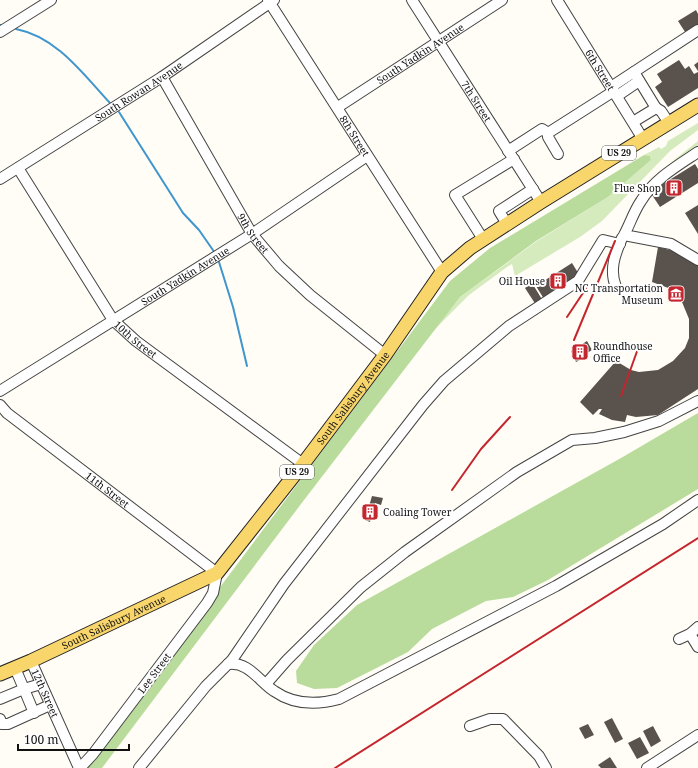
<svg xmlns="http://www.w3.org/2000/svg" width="698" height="768" viewBox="0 0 698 768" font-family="'Noto Serif',serif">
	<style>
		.green { fill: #d5ebbd }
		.forest { fill: #b9dc9c }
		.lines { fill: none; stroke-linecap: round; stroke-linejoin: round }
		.stream { stroke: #3f96cf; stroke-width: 2 }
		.building { fill: #5a524d }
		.minor-casing { stroke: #444; stroke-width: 12 }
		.major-casing { stroke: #222; stroke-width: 15 }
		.minor { stroke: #fff; stroke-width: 10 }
		.major { stroke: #f9d66b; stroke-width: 13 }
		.rail { stroke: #c4262e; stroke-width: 2 }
		.labels { text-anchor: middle; stroke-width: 4; stroke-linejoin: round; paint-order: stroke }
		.shield { fill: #fff; stroke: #585858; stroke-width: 1 }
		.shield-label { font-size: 9px; font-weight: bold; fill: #111 }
		.street-label { font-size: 10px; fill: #111; stroke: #fff }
		.poi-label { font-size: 10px; fill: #111; stroke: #fff; text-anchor: end }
	</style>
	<rect width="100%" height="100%" fill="#fffdf5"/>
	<g class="green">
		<polygon points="698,123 698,130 670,151 602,221 580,237 515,276 512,264 507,267 469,295 431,333 460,297 537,241 608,197 651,160 650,156 644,155 659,147 661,149 666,146 668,141"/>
		<polygon points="698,141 698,150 658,178 674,160"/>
	</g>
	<g class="forest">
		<polygon points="644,155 650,156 651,160 608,197 536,241 460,297 304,500 102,768 84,768 450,281 490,248"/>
		<polygon points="698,413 698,489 548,580 513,597 486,601 432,629 408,652 337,688 314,689 297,683 296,671 314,645 357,605 621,458"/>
	</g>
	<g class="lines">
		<g class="stream">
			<polyline points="0,25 1,25"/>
			<path d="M 16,29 C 57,37 83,74 110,103"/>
			<polyline points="119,112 183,213 199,230 215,253"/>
			<polyline points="219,262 233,307 247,366"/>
		</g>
	</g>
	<g class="building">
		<polygon points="696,10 698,14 698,28 687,35 678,21"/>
		<polygon points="679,60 685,69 689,66 694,74 698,72 698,88 668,107 655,87 662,82 657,74"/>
		<polygon points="698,62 698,71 694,65"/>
		<polygon points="695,164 698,169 698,183 660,207 650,192"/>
		<polygon points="698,205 698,234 685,213"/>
		<polygon points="658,247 681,253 698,264 698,389 658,415 636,417 627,415 625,422 612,420 599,414 602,409 599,409 593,415 580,402 616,361 631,370 639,372 658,370 673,361 685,348 689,338 689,319 682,302 671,289 652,282"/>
		<polygon points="572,263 580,276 544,299 536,286"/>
		<polygon points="532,283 543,301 536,305 525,288"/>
		<polygon points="587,341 592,350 587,353 588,356 576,362 571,351"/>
		<polygon points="372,496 383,498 381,505 375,503 370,522 365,520"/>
		<polygon points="612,718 623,739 615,743 604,722"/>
		<polygon points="588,724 594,735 585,739 579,728"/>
		<polygon points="653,726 661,741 651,747 643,731"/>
		<polygon points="640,737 649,753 637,759 628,743"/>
		<polygon points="610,757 617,768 601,768 598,765"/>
	</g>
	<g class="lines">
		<g class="minor-casing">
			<g id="minor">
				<path id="s1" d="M 268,0 L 442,272"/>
				<path id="s2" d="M 412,0 L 541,202"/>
				<path id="s3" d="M 557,0 L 643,139"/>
				<polyline points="0,32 51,0"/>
				<path id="s4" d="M 162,77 L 252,234 L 279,266 L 310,295 L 385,355"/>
				<polyline points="611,87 698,30"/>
				<polyline points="617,96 639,81"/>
				<path id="s5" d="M 338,107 L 502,0"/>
				<polyline points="656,108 661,111 669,123"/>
				<polyline points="633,122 656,108 634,72"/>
				<polyline points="508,151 542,129 548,133"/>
				<path d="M 698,152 C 677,166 654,179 641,201 C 634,211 630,224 624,235 L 671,244 L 698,260"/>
				<polyline points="558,154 548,137 548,133 614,91"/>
				<path id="s6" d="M 18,168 L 113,320 L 136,341 L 303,464"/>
				<path id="s7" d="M 0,179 L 162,77 L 274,0"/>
				<polyline points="507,224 499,211 533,189"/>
				<polyline points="483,239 455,195 514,159"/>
				<path d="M 616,287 C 609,270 615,254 622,238"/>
				<path id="s8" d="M 0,391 L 252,234 L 367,156"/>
				<path id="s9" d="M 0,405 L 7,413 L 217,573 L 213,593 L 207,603 L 93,754 L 80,768"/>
				<polyline points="690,634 698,647"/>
				<polyline points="679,639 690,634 698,627"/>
				<path id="s10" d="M 31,661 L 79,768"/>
				<path d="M 228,664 C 248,661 259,681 274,691 C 294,705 317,705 339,699 L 556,586 L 663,524 L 698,500"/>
				<polyline points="266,684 287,660 361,587 405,552 517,472 572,440 595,438 624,432 659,421 698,401"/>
				<polyline points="0,699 24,689 15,668"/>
				<polyline points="34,713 24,689 41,684"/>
				<polyline points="0,719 2,724 8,724 50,705"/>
				<polyline points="470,726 490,719 503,719 539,756 546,768"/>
				<polyline points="139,768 206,686 232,660 284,584 423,405 444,381 509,326 578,281 603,240 620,244"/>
				<polyline points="647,768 698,735"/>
			</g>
		</g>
		<g class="major-casing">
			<g id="major">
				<path id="s11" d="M 0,674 L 31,661 L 217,573 L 303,464 L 385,355 L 442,272 L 470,248 L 541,202 L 698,105"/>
			</g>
		</g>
		<use href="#minor" class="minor"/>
		<use href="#major" class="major"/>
		<g class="rail">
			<polyline points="567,317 587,287"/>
			<polyline points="574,340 615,241"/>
			<polyline points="621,396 640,343"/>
			<polyline points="452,490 481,449 510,417"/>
			<polyline points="335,768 698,538"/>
		</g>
	</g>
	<defs>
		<g id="building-square" transform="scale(0.9)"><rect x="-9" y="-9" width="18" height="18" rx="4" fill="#c4262e" stroke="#fff"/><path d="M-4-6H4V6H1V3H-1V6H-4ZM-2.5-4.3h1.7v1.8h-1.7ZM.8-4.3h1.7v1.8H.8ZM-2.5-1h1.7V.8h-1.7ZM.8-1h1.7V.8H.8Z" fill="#fff"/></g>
		<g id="museum-square" transform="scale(0.9)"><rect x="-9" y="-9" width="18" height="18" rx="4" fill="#c4262e" stroke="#fff"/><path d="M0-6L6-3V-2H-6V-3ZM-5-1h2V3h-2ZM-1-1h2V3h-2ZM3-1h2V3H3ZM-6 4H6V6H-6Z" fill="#fff"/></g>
	</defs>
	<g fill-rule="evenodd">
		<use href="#building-square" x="674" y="188"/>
		<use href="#building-square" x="558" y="281"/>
		<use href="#museum-square" x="676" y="294"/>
		<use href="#building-square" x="580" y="352"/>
		<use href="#building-square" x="370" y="512"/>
	</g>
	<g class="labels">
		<g class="shield">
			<rect x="602" y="146" width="34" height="14" rx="3"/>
			<rect x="280" y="465" width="34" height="14" rx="3"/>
		</g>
		<g class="shield-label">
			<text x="619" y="156">US 29</text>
			<text x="297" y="475">US 29</text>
		</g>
		<g class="street-label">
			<text dy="4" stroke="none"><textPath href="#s5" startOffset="98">South Yadkin Avenue</textPath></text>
			<text dy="4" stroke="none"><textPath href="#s3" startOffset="82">6th Street</textPath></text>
			<text dy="4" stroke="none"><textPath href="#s7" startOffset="164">South Rowan Avenue</textPath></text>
			<text dy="4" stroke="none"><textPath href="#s2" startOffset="120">7th Street</textPath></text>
			<text dy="4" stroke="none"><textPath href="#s1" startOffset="161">8th Street</textPath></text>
			<text dy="4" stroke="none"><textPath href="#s4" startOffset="181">9th Street</textPath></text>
			<text dy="4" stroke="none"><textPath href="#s8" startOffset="218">South Yadkin Avenue</textPath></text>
			<text dy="4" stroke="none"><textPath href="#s6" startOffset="209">10th Street</textPath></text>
			<text dy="4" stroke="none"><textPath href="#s11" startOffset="461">South Salisbury Avenue</textPath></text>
			<text dy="4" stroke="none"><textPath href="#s9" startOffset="137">11th Street</textPath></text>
			<text dy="4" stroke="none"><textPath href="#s11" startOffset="125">South Salisbury Avenue</textPath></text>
			<text transform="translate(154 673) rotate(-53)" y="4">Lee Street</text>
			<text dy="4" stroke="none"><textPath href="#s10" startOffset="35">12th Street</textPath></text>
		</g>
		<g class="poi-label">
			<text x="661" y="192">Flue Shop</text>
			<text x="545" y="285">Oil House</text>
			<text x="663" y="292">NC Transportation<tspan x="663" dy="12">Museum</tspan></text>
			<text x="593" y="350" text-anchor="start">Roundhouse<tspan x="593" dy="12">Office</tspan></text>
			<text x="383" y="516" text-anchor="start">Coaling Tower</text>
		</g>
	</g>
	<path d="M18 744v6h111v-6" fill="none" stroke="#111111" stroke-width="2"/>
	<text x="24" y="744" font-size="12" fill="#111111" stroke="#ffffff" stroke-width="3" paint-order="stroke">100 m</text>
</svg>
